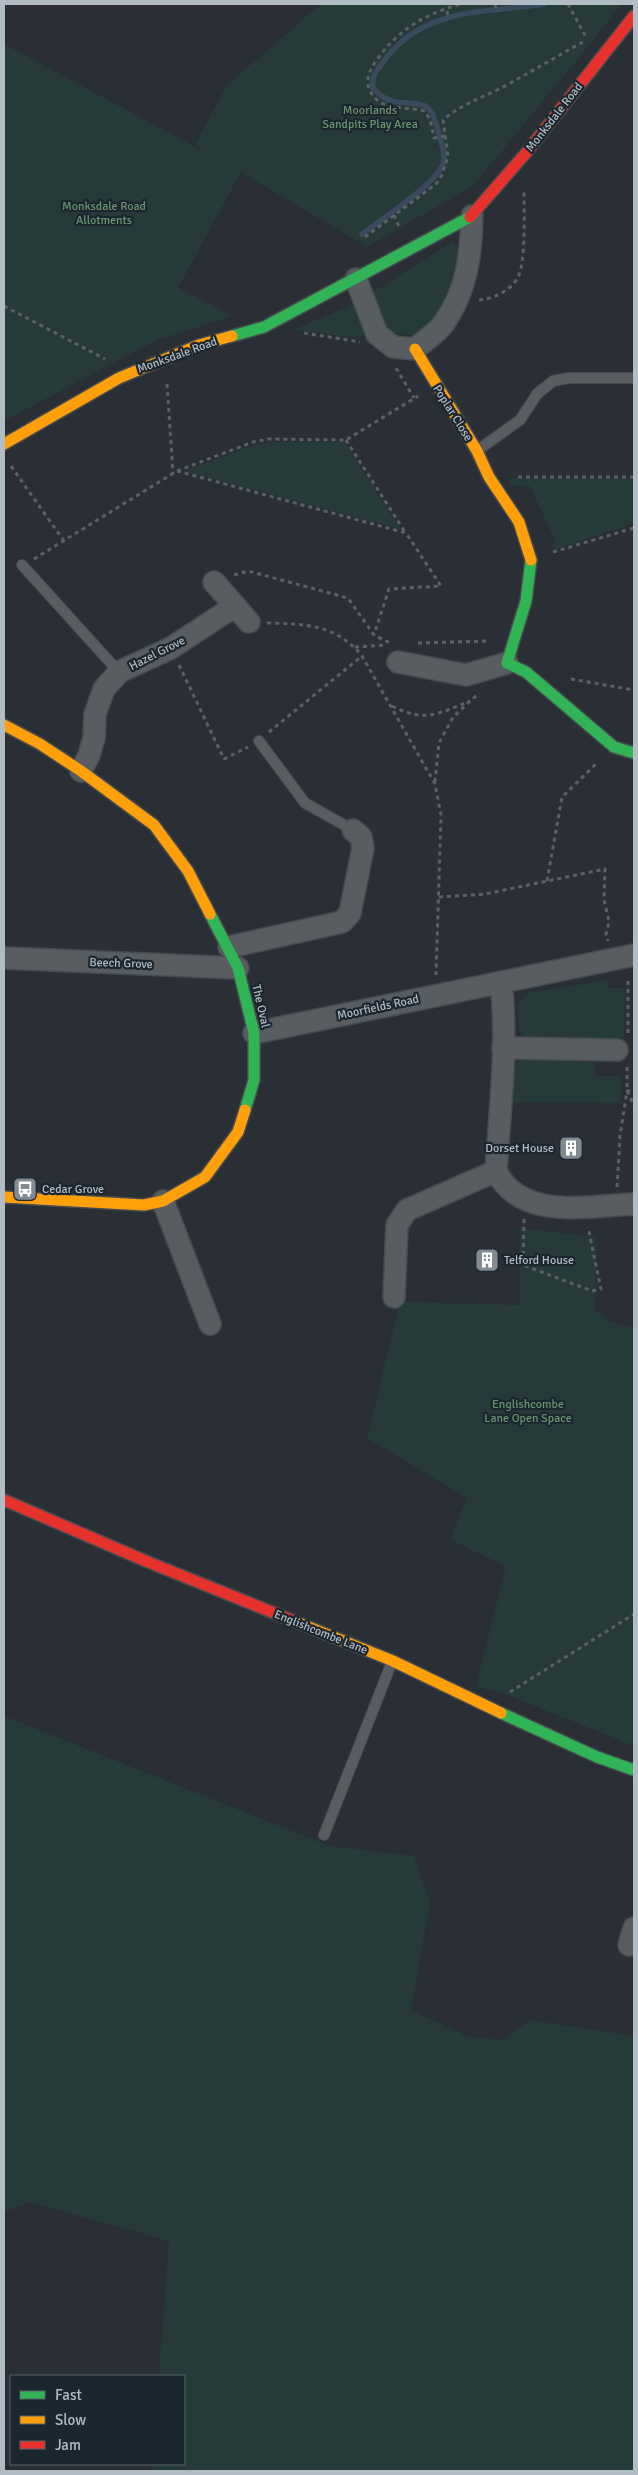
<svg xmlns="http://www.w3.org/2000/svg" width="638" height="2475" viewBox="0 0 638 2475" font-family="Signika,sans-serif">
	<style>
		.green { fill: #263a3a }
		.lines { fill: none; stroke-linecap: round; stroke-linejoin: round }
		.stream { stroke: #384a5b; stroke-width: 5.5 }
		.lane-casing { stroke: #464b4f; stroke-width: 12 }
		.street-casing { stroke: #464b4f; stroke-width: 24 }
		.fast-casing { stroke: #464b4f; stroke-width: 14 }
		.slow-casing { stroke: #464b4f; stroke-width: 14 }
		.jam-casing { stroke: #464b4f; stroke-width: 14 }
		.path { stroke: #5c6166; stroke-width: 3; stroke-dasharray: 4 4; stroke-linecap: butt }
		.lane { stroke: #585d62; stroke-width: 10 }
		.street { stroke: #585d62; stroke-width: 21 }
		.fast { stroke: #30b455; stroke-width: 11 }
		.slow { stroke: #ff9f0a; stroke-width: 11 }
		.jam { stroke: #e5322d; stroke-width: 11 }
		.labels { text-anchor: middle; stroke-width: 4.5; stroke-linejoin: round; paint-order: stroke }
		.park-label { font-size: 12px; fill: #6b9570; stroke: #1c262e }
		.street-label { font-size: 12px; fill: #b2bcc5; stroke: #1c262e }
		.poi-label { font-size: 12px; fill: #b2bcc5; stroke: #1c262e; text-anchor: start }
	</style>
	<rect width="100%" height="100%" fill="#292f34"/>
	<g class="green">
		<polygon points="321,4 621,4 591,43 473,186 367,247 241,172 178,288 230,314 229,317 157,340 4,421 4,44 205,152 195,145 227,85"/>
		<polygon points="452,242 460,250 462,261 448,288 438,318 419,336 388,332 353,337 293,330 356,303"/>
		<polygon points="273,442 345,442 400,529 184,471 255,445"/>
		<polygon points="634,478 634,523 553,550 555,541 530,486 511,485 508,479"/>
		<path d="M 608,980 L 608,988 L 625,988 L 624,1042 L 532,1040 C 515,1037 519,1018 518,1004 L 528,993 Z"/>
		<polygon points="526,1060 595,1062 595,1076 621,1076 621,1103 513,1102 513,1068 517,1062"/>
		<polygon points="520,1228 596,1237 595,1310 611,1322 634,1328 634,1746 505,1694 476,1686 506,1566 450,1540 467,1498 367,1438 400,1302 520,1305"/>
		<polygon points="4,1716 330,1846 414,1856 430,1903 411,2010 469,2037 504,2040 529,2020 634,2036 634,2471 151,2471 152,2464 184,2464 184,2376 159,2376 169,2241 29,2202 4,2212"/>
	</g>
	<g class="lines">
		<path class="stream" d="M 362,234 C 379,221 443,180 444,160 C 445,152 441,142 439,134 C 436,126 435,115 429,109 C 415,96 394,113 373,88 C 371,76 377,70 384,61 C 423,7 485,13 544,4"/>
		<g class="lane-casing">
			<g id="lane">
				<polyline points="478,450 520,420 537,394 553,381 569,378 634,378"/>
				<polyline points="22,565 119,672"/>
				<polyline points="259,741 305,803 353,830"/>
				<polyline points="324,1835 392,1662"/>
			</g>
		</g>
		<g class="street-casing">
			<g id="street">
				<path d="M 356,279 L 377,334 L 393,347 L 415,349 C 424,341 437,333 444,323 C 467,291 471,254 472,216"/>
				<polyline points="214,582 235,606"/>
				<polyline points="398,662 466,675 507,663"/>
				<polyline points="81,771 89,755 94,738 95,714 104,689 119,672 171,648 235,606 249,622"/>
				<polyline points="229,947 342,922 350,913 363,848 361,837 353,830"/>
				<polyline points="4,958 238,968"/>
				<path d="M 501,982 C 508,1044 500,1109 496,1171 C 521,1221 588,1206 634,1204"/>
				<polyline points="254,1033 634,955"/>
				<polyline points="503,1048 617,1050"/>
				<polyline points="163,1201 210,1324"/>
				<polyline points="394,1297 397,1225 407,1210 496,1171"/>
				<polyline points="629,1945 634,1928"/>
			</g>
		</g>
		<g class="fast-casing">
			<g id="fast">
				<polyline points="232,336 264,327 470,217"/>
				<polyline points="531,560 526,601 507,663 526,672 614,747 634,753"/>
				<polyline points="210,914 238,968 254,1033 254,1080 245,1110"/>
				<polyline points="501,1713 597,1757 634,1770"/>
			</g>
		</g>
		<g class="slow-casing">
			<g id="slow">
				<polyline points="415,349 477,451 489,477 519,522 531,560"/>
				<polyline points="4,444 119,378 199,345 232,336"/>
				<polyline points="4,725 40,744 81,771 154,825 188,871 210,914"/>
				<polyline points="4,1197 144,1205 163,1201 205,1177 238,1132 245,1110"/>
				<polyline points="294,1621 393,1661 501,1713"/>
			</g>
		</g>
		<g class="jam-casing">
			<g id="jam">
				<polyline points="470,217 526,153 634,16"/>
				<polyline points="4,1500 148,1562 294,1621"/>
			</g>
		</g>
		<g class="path">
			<polyline points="495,4 497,12"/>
			<polyline points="568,4 587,39"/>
			<polyline points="447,11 449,19"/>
			<path d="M 445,136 L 434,138 L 430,119 L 424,111 C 409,107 388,110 376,99 C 363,86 367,74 376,61 C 397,30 424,15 460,4"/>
			<polyline points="394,215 400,229"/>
			<path d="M 365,237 L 424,193 L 437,183 L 442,175 L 448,156 L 443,120 C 460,105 479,99 499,89 C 528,74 555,57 583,42"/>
			<path d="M 479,300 C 493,299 511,291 518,277 C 526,262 524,210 524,191"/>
			<polyline points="4,306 105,359"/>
			<polyline points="304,333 360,342"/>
			<polyline points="396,368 414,398"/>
			<polyline points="167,384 173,473"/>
			<polyline points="346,440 405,532"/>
			<polyline points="11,466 64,541"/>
			<polyline points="177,471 406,533 441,586 389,589 374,635"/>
			<polyline points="518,477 634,477"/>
			<polyline points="553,552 634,528"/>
			<polyline points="34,559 177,471 253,442 269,439 346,440 418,396"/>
			<polyline points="234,575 248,571 348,598 374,635 390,643"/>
			<path d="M 267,623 C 305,624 336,624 362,656 L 435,784 L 441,815 L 436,975"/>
			<polyline points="418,643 489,641"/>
			<polyline points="355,647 387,645"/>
			<polyline points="179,665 224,759 248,747"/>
			<polyline points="571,679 634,690"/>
			<path d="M 392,706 C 425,723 437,714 470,701"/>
			<polyline points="269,732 362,656"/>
			<polyline points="435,782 439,743 453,717 479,693"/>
			<polyline points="547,881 562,797 597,763"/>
			<polyline points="439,897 485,894 605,869 604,900 609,922 606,934 608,941"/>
			<polyline points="628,1033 628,977"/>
			<polyline points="627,1067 627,1091 634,1106"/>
			<polyline points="617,1187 620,1136 627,1091 634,1091"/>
			<polyline points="524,1219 523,1265 592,1291 601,1289 588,1227"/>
			<polyline points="510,1692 634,1614"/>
		</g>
		<use href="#lane" class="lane"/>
		<use href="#street" class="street"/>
		<use href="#fast" class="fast"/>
		<use href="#slow" class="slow"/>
		<use href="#jam" class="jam"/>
	</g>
	<defs>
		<g id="building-square" transform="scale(1.25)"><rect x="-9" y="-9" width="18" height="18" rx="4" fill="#828b92" stroke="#1c262e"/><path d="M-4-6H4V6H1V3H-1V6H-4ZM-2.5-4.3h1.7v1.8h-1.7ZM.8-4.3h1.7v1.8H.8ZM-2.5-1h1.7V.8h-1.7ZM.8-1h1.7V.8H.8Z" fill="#fff"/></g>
		<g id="bus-square" transform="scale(1.25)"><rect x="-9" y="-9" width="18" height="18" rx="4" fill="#828b92" stroke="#1c262e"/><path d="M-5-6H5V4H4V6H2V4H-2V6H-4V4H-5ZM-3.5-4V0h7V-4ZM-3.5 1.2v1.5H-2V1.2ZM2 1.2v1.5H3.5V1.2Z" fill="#fff"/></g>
	</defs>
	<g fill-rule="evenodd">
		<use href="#building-square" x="571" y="1148"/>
		<use href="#bus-square" x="25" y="1189"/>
		<use href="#building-square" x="487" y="1260"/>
	</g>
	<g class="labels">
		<g class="park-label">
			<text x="370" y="114">Moorlands<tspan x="370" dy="14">Sandpits Play Area</tspan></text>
			<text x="104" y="210">Monksdale Road<tspan x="104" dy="14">Allotments</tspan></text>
			<text x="528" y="1408">Englishcombe<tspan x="528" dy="14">Lane Open Space</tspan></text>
		</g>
		<g class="street-label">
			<text transform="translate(554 117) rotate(-52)" y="4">Monksdale Road</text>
			<text transform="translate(177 355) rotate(-20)" y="4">Monksdale Road</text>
			<text transform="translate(453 413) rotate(58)" y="4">Poplar Close</text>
			<text transform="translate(157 653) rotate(-27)" y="4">Hazel Grove</text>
			<text transform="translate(121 963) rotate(2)" y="4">Beech Grove</text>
			<text transform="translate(261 1006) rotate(77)" y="4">The Oval</text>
			<text transform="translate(378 1007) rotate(-12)" y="4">Moorfields Road</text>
			<text transform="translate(321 1632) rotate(22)" y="4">Englishcombe Lane</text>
		</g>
		<g class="poi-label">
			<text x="554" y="1152" text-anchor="end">Dorset House</text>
			<text x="42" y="1193">Cedar Grove</text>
			<text x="504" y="1264">Telford House</text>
		</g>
	</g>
	<rect width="638" height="2475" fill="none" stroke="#b2bcc5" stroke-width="10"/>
	<rect x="10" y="2375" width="175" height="90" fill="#1c262e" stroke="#58626a"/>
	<rect x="20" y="2391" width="25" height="8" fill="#30b455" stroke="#58626a"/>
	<text x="55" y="2400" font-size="15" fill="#b2bcc5">Fast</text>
	<rect x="20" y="2416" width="25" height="8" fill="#ff9f0a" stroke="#58626a"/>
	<text x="55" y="2425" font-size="15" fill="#b2bcc5">Slow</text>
	<rect x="20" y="2441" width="25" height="8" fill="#e5322d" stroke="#58626a"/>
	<text x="55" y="2450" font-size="15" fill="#b2bcc5">Jam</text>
</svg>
